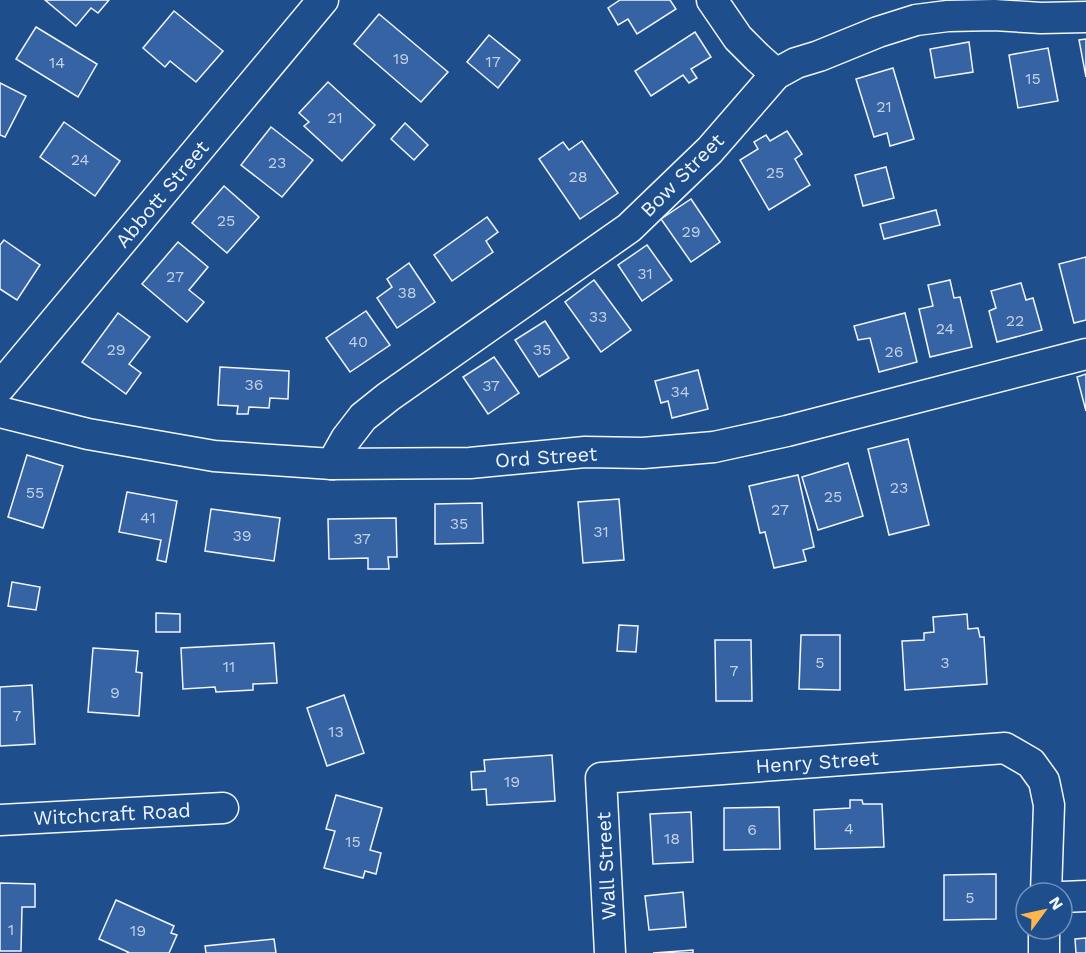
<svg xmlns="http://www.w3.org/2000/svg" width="1086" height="953" viewBox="0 0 1086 953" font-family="'Work Sans',sans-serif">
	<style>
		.building { fill: #3563a3; stroke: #f2f6ff; stroke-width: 1.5 }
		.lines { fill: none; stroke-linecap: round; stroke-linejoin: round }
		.minor-casing { stroke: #f2f6ff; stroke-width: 33 }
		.minor { stroke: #1f4e8c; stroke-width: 30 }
		.labels { text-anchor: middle; stroke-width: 4.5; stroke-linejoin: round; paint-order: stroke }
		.number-label { font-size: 16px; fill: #c3d1e8 }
		.street-label { font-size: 20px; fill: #f2f6ff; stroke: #1f4e8c }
	</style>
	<rect width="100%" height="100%" fill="#1f4e8c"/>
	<g class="building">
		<polygon points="45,0 109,0 98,13 91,8 76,26"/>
		<polygon points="620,0 670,0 676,9 637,34 628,19 618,25 608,8"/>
		<polygon points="174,11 223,51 196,82 170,61 165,67 143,48"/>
		<polygon points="379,14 448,72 421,102 354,44"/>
		<polygon points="36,27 97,64 78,97 16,59"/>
		<polygon points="695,32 711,57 691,69 697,78 689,83 683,75 651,96 635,71"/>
		<polygon points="489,35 520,60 498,88 467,62"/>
		<polygon points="1086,39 1086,77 1079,40"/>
		<polygon points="969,42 973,72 935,78 930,49"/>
		<polygon points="1048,48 1058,101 1018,108 1009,55"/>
		<polygon points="893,68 914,139 890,146 887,133 874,137 856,79"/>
		<polygon points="328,82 375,125 342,161 304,126 309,122 299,113"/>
		<polygon points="0,83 26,96 5,137 0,135"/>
		<polygon points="64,122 120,161 95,196 40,157"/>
		<polygon points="405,123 428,145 414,160 391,139"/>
		<polygon points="271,127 313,160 282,197 241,165"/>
		<polygon points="787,131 802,154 795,159 810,185 769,210 740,160 758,149 754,142 766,135 770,141"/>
		<polygon points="582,141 618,193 580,219 539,159 563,142 569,150"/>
		<polygon points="886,167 894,198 863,206 855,175"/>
		<polygon points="224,186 259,217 227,253 192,223"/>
		<polygon points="691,199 720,242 691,262 661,219"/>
		<polygon points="936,210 940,225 884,239 880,224"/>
		<polygon points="487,217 498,232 486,241 493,252 452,281 434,255"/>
		<polygon points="4,240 40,265 17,300 0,289 0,245"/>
		<polygon points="178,242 208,267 189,290 204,302 187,322 142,284"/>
		<polygon points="647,245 672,280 642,301 618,265"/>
		<polygon points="1086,257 1086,320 1074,323 1059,264"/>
		<polygon points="409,263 435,302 397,328 377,298 392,287 387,279"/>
		<polygon points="594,280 631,330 601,352 565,302"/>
		<polygon points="950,280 954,298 960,297 972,347 930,357 919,309 933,306 928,285"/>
		<polygon points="1021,283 1026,300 1033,298 1042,330 997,342 989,311 996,308 991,291"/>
		<polygon points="366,311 390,345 350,372 326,338"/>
		<polygon points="118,313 150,337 129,364 141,373 126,394 82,362"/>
		<polygon points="905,313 917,362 879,372 870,338 858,340 854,326"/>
		<polygon points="545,321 569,358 539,377 515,340"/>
		<polygon points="494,357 519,393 488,414 463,377"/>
		<polygon points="220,367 289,371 288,399 270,398 269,408 249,407 248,414 237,414 238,406 218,405"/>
		<polygon points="698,370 708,409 672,418 668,401 661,403 655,381"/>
		<polygon points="1086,374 1086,411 1077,377"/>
		<polygon points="908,439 929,525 889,535 868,449"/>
		<polygon points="27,455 63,466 43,528 8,517"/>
		<polygon points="848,463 863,516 818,530 802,477"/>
		<polygon points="798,475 814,547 803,550 806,561 774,568 765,532 760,533 749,486"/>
		<polygon points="127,492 177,501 166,562 157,560 161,540 119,532"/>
		<polygon points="619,499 624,560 583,563 578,502"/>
		<polygon points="482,503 483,543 435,544 435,504"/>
		<polygon points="211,509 280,518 274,561 205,551"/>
		<polygon points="396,518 397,557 388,557 389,569 368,569 368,558 329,559 328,519"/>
		<polygon points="12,582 40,587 36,610 8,606"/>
		<polygon points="156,613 180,614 180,632 156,632"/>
		<polygon points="967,614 968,629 978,628 980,637 984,637 987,684 905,690 902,641 924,640 924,633 934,632 933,617"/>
		<polygon points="619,625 638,626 636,652 617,651"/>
		<polygon points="801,635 840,635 840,690 799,689"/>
		<polygon points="715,640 751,640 752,701 716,701"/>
		<polygon points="274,643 277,683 253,684 253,690 216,692 215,687 183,689 181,648"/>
		<polygon points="93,648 138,651 136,672 142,673 139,716 88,712"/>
		<polygon points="32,685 35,744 0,746 0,687"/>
		<polygon points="344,695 364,753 327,766 307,708"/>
		<polygon points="552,755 555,801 487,805 486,789 472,790 471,772 485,771 484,760"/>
		<polygon points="336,795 382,808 370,850 381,853 376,874 365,871 363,878 324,868 335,831 326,829"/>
		<polygon points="850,800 862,800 863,804 882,804 884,847 815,849 814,810 850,808"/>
		<polygon points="779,807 780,849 724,850 724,808"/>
		<polygon points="691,812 693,862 653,864 650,814"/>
		<polygon points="996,874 996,919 944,920 944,875"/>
		<polygon points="0,883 35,884 35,907 22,907 21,951 0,951"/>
		<polygon points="683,892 686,927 649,930 645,896"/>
		<polygon points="116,900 174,926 171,933 177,935 169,953 127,953 128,952 99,939"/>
		<polygon points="1086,938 1086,953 1076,953 1075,939"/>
		<polygon points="274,939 276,953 206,953 205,946"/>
		<polygon points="693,950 693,953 653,953"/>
	</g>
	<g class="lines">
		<g class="minor-casing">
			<g id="minor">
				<polyline points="712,0 738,38 757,57 776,74"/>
				<polyline points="0,387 323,0"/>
				<polyline points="0,412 88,434 214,456 332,464 470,463 585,452 643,453 714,447 787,431 1086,354"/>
				<polyline points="332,464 346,439 363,417 388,397 629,228 710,150 776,74 796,63 819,56 878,32 916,20 948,16 994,15 1041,18 1086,17"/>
				<polyline points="0,820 223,808"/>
				<polyline points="1062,897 1086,896"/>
				<polyline points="610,953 601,778 1005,748 1031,763 1044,781 1049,805 1046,893"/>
				<polyline points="1044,953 1044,929"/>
			</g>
		</g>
		<use href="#minor" class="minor"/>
	</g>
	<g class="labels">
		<g class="number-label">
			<text x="401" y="64">19</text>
			<text x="493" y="67">17</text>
			<text x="57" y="68">14</text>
			<text x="1033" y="84">15</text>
			<text x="884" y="112">21</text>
			<text x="335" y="123">21</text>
			<text x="80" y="165">24</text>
			<text x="277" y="168">23</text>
			<text x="775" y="178">25</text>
			<text x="578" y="182">28</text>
			<text x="226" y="226">25</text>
			<text x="691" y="237">29</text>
			<text x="645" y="279">31</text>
			<text x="175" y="282">27</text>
			<text x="407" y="298">38</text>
			<text x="598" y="322">33</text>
			<text x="1015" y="326">22</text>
			<text x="945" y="334">24</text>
			<text x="358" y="347">40</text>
			<text x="116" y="355">29</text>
			<text x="542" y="355">35</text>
			<text x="894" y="357">26</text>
			<text x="254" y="390">36</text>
			<text x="491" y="391">37</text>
			<text x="680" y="397">34</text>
			<text x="899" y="493">23</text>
			<text x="35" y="498">55</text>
			<text x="833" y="502">25</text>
			<text x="780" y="515">27</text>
			<text x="148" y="523">41</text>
			<text x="459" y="529">35</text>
			<text x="601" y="537">31</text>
			<text x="242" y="541">39</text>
			<text x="362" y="544">37</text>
			<text x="820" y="668">5</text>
			<text x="945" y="668">3</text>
			<text x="229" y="672">11</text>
			<text x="734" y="676">7</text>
			<text x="115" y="698">9</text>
			<text x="17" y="721">7</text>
			<text x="336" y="737">13</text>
			<text x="512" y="787">19</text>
			<text x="849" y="834">4</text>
			<text x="752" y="835">6</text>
			<text x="672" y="844">18</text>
			<text x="353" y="847">15</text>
			<text x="970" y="903">5</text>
			<text x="11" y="935">1</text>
			<text x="138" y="936">19</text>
		</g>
		<g class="street-label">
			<text transform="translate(682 175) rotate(-45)" y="7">Bow Street</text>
			<text transform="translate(162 194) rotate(-50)" y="7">Abbott Street</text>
			<text transform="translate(546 457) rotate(-4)" y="7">Ord Street</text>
			<text transform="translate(817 762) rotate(-4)" y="7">Henry Street</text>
			<text transform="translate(112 814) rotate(-3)" y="7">Witchcraft Road</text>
			<text transform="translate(606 866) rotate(-93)" y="7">Wall Street</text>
		</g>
	</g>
	<g transform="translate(1044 911) rotate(57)"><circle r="28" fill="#1f4e8c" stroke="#7391ba" stroke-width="1.5"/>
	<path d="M0-4.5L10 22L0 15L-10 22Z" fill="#ffb74d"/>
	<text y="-9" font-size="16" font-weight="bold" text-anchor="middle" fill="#f2f6ff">N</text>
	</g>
</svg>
